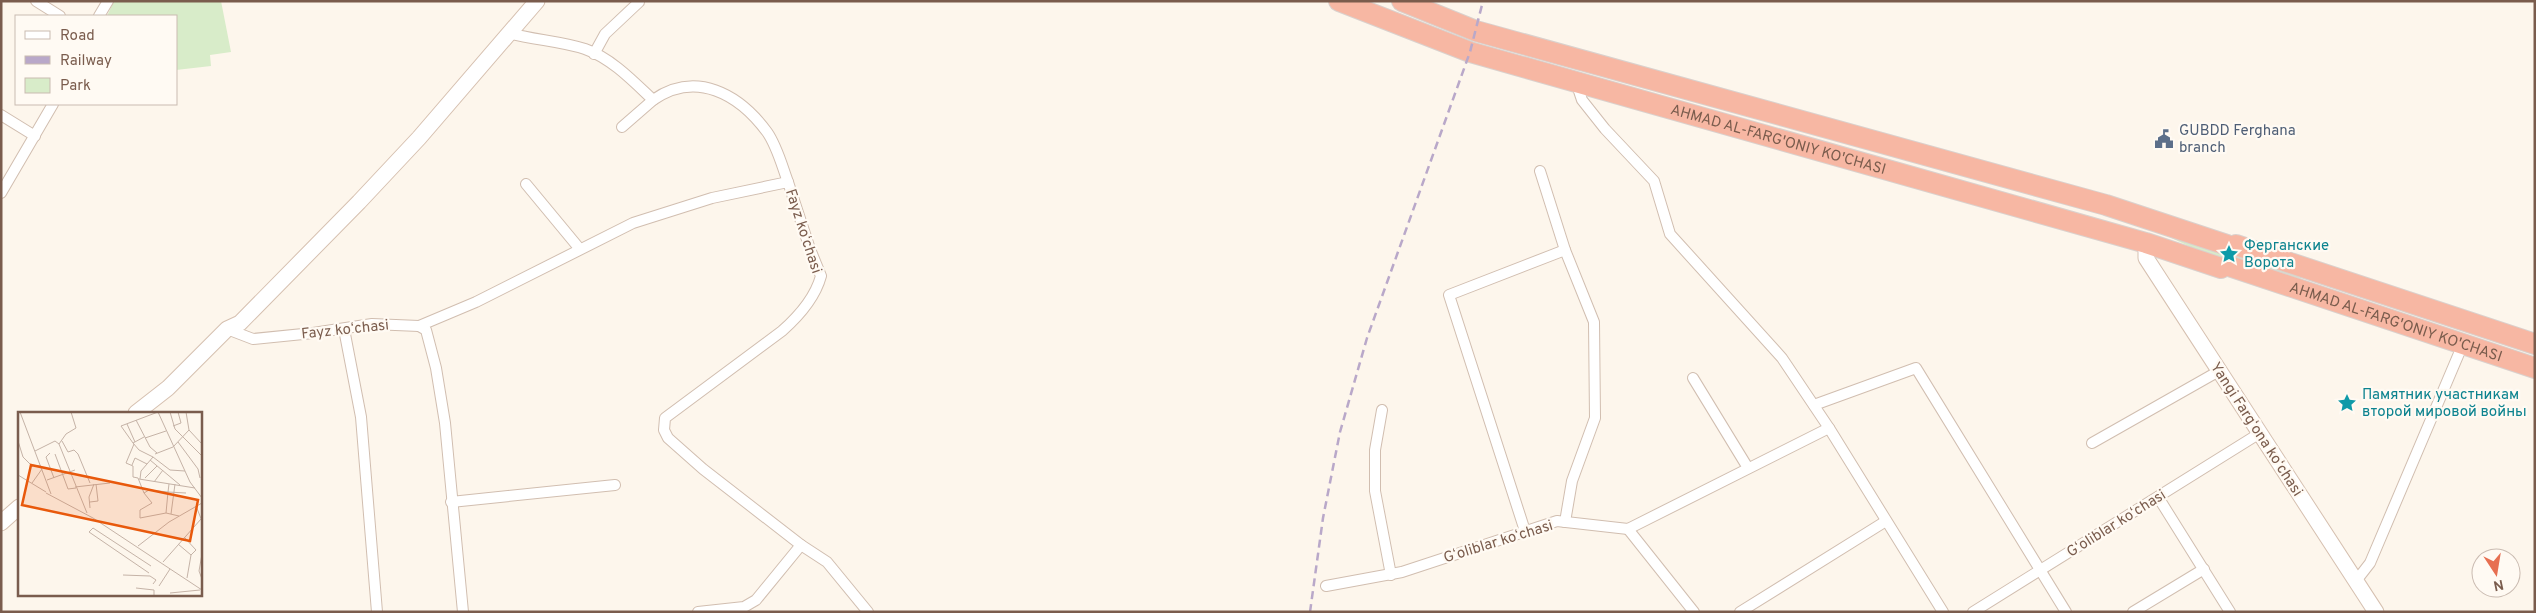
<svg xmlns="http://www.w3.org/2000/svg" width="2536" height="613" viewBox="0 0 2536 613" font-family="Overpass,sans-serif">
	<style>
		.green { fill: #d8ecc9 }
		.lines { fill: none; stroke-linecap: round; stroke-linejoin: round }
		.street-casing { stroke: #d1beb0; stroke-width: 12 }
		.secondary-casing { stroke: #d6c0b0; stroke-width: 17 }
		.highway-casing { stroke: #dad1cd; stroke-width: 22 }
		.street { stroke: #fff; stroke-width: 10 }
		.secondary { stroke: #fff; stroke-width: 15 }
		.highway { stroke: #f7b7a3; stroke-width: 20 }
		.rail { stroke: #b9a8c9; stroke-width: 2.5; stroke-dasharray: 8 5; stroke-linecap: butt }
		.labels { text-anchor: middle; stroke-width: 4.5; stroke-linejoin: round; paint-order: stroke }
		.service-label { font-size: 15px; fill: #4e5e75; stroke: #fffaf3; text-anchor: start }
		.street-label { font-size: 15px; fill: #7a5c4d; stroke: #fffaf3 }
		.culture-label { font-size: 15px; fill: #0d838f; stroke: #fffaf3; text-anchor: start }
		.inset-road { fill: none; stroke: #c5b3a7; stroke-width: 1 }
		.view { fill: #e8590c; fill-opacity: 0.15; stroke: #e8590c; stroke-width: 2.5 }
		.inset-edge { fill: none; stroke: #7a5c4d; stroke-width: 2.5 }
	</style>
	<rect width="100%" height="100%" fill="#fdf6ec"/>
	<g class="green">
		<polygon points="114,1 221,1 231,52 210,55 211,66 176,70 176,16 107,16"/>
		<path d="M 2161,232 L 2279,265 L 2302,279 C 2259,273 2198,254 2161,232 Z"/>
	</g>
	<g class="lines">
		<g class="street-casing">
			<g id="street">
				<polyline points="36,1 60,16"/>
				<polyline points="99,16 108,1"/>
				<path d="M 509,33 C 534,40 560,41 585,49 C 611,58 633,81 653,100 L 622,127"/>
				<polyline points="594,54 605,34 639,2"/>
				<polyline points="1576,82 1582,100 1605,129 1654,181 1670,234 1782,358 1829,428 1943,612"/>
				<path d="M 653,100 C 696,70 739,94 767,132 C 777,146 782,166 788,182"/>
				<polyline points="1,115 35,136"/>
				<polyline points="1540,171 1565,250 1594,322 1595,418 1572,481 1565,522"/>
				<polyline points="526,184 579,248"/>
				<polyline points="1,193 53,104"/>
				<polyline points="419,326 426,330 436,368 445,423 463,612"/>
				<path d="M 227,329 L 253,339 L 313,333 L 372,324 L 419,326 L 476,302 L 633,223 L 712,198 L 788,182 L 810,249 L 821,276 C 815,298 799,316 782,331 L 665,418 L 664,430 L 668,438 L 703,469 L 801,545 L 756,600 L 744,607 L 698,612"/>
				<polyline points="344,329 361,417 377,612"/>
				<polyline points="1693,378 1748,468"/>
				<polyline points="1814,405 1916,368 2066,612"/>
				<polyline points="1382,410 1375,450 1375,491 1391,575"/>
				<polyline points="2092,443 2219,371"/>
				<polyline points="2158,497 2230,612"/>
				<polyline points="451,502 615,485"/>
				<polyline points="1628,529 1694,612"/>
				<polyline points="1525,531 1449,295 1565,250"/>
				<polyline points="801,545 827,562 868,612"/>
				<polyline points="2356,581 2370,563 2463,344"/>
				<polyline points="1326,586 1402,572 1557,521 1628,529 1829,428"/>
				<polyline points="1740,612 1886,521"/>
				<polyline points="1973,612 2260,433"/>
				<polyline points="2133,612 2204,569"/>
			</g>
		</g>
		<g class="secondary-casing">
			<g id="secondary">
				<polyline points="2146,243 2146,258 2376,612"/>
				<polyline points="136,413 168,388 227,329 240,323 359,202 419,138 537,1"/>
				<polyline points="1,523 19,507"/>
			</g>
		</g>
		<g class="highway-casing">
			<g id="highway">
				<path id="s1" d="M 1339,1 L 1470,52 L 2146,243 L 2221,268"/>
				<polyline points="1402,1 1476,31 2106,205 2227,245"/>
				<polyline points="2236,245 2535,344"/>
				<path id="s2" d="M 2229,266 L 2535,368"/>
			</g>
		</g>
		<use href="#street" class="street"/>
		<use href="#secondary" class="secondary"/>
		<use href="#highway" class="highway"/>
		<polyline class="rail" points="1310,612 1323,518 1340,432 1367,338 1470,52 1483,1"/>
	</g>
	<defs>
		<g id="civic-bare" transform="scale(1.5)"><path d="M-.6-6.5H3V-4.5H.6V-3L4-1V1h2V6H-6V1h2V-1L-.6-3ZM-1.2 2.5V6h2.4V2.5Z" fill="#5c6f8a" stroke="#fffaf3" stroke-width="2.5" paint-order="stroke"/></g>
		<g id="sight-bare" transform="scale(1.5)"><path d="M0-6L1.8-2.2L6-1.7L2.9 1.2L3.7 5.4L0 3.3L-3.7 5.4L-2.9 1.2L-6-1.7L-1.8-2.2Z" fill="#0f9aa8" stroke="#fffaf3" stroke-width="2.5" paint-order="stroke"/></g>
	</defs>
	<g fill-rule="evenodd">
		<use href="#civic-bare" x="2164" y="139"/>
		<use href="#sight-bare" x="2229" y="254"/>
		<use href="#sight-bare" x="2347" y="403"/>
	</g>
	<g class="labels">
		<g class="service-label">
			<text x="2179" y="135">GUBDD Ferghana<tspan x="2179" dy="17">branch</tspan></text>
		</g>
		<g class="street-label">
			<text dy="5" stroke="none"><textPath href="#s1" startOffset="461">AHMAD AL-FARG'ONIY KO'CHASI</textPath></text>
			<text transform="translate(804 231) rotate(72)" y="5">Fayz koʻchasi</text>
			<text dy="5" stroke="none"><textPath href="#s2" startOffset="176">AHMAD AL-FARG'ONIY KO'CHASI</textPath></text>
			<text transform="translate(345 329) rotate(-6)" y="5">Fayz koʻchasi</text>
			<text transform="translate(2257 429) rotate(57)" y="5">Yangi Fargʻona koʻchasi</text>
			<text transform="translate(2116 523) rotate(-32)" y="5">Gʻoliblar koʻchasi</text>
			<text transform="translate(1498 541) rotate(-17)" y="5">Gʻoliblar koʻchasi</text>
		</g>
		<g class="culture-label">
			<text x="2244" y="250">Ферганские<tspan x="2244" dy="17">Ворота</tspan></text>
			<text x="2362" y="399">Памятник участникам<tspan x="2362" dy="17">второй мировой войны</tspan></text>
		</g>
	</g>
	<g transform="translate(18 412)">
		<rect width="184" height="184" fill="#fdf6ec"/>
		<path class="inset-road" d="M 2,0 L 33,82M 140,0 L 172,70 L 184,86M 152,0 L 157,17 L 184,44M 168,0 L 171,18 L 184,32M 118,8 L 132,35 L 139,41M 109,12 L 117,30M 155,14 L 163,11 L 160,0M 127,26 L 148,19M 0,29 L 5,45 L 13,53 L 23,54M 44,29 L 50,40 L 56,38 L 60,42 L 72,71M 160,30 L 180,57 L 182,66M 115,31 L 103,14 L 140,0M 41,32 L 69,101M 116,32 L 108,51 L 115,54 L 115,65 L 120,66M 155,35 L 171,18M 17,39 L 37,29 L 41,32 L 48,22 L 58,16 L 53,0M 32,41 L 28,45 L 36,66M 37,42 L 50,77 L 58,76M 137,42 L 155,35M 135,45 L 152,58 L 167,59M 132,48 L 162,73M 114,53 L 117,46 L 129,52M 0,63 L 28,80M 120,66 L 126,81M 127,66 L 139,54M 121,67 L 177,76M 122,67 L 123,59 L 135,45 L 121,38 L 115,31 L 126,25M 29,68 L 57,58M 136,70 L 145,58M 14,71 L 24,57M 151,72 L 150,80 L 131,78 L 126,81 L 134,91 L 122,98 L 122,106 L 148,101 L 161,104M 57,75 L 92,71M 28,81 L 75,106 L 184,178M 72,90 L 80,89 L 78,72M 178,94 L 184,109M 72,96 L 71,85 L 76,72M 148,101 L 150,80 L 168,81M 153,102 L 157,72M 0,131 L 0,162M 160,132 L 173,143 L 178,138 L 166,125M 120,134 L 151,110 L 184,91M 184,142 L 181,159 L 184,167M 145,150 L 183,107M 131,161 L 71,120 L 75,116 L 133,154M 105,163 L 132,164 L 138,168 L 135,172M 169,166 L 173,143M 141,174 L 152,157M 118,176 L 136,178 L 136,184M 152,181 L 182,178"/>
		<path class="view" d="M 13,53 L 180,88 L 172,129 L 4,93 Z"/>
		<rect width="184" height="184" class="inset-edge"/>
	</g>
	<rect width="2536" height="613" fill="none" stroke="#7a5c4d" stroke-width="5"/>
	<rect x="15" y="15" width="162" height="90" fill="#fffaf3" stroke="#cabbb1"/>
	<rect x="25" y="31" width="25" height="8" fill="#ffffff" stroke="#cabbb1"/>
	<text x="60" y="40" font-size="15" fill="#7a5c4d">Road</text>
	<rect x="25" y="56" width="25" height="8" fill="#b9a8c9" stroke="#cabbb1"/>
	<text x="60" y="65" font-size="15" fill="#7a5c4d">Railway</text>
	<rect x="25" y="78" width="25" height="15" fill="#d8ecc9" stroke="#cabbb1"/>
	<text x="60" y="90" font-size="15" fill="#7a5c4d">Park</text>
	<g transform="translate(2496 573) rotate(168)"><circle r="24" fill="#fffaf3" stroke="#cabbb1"/>
	<path d="M0-4L9 19L0 12L-9 19Z" fill="#e76f51"/>
	<text y="-8" font-size="14" font-weight="bold" text-anchor="middle" fill="#7a5c4d">N</text>
	</g>
</svg>
